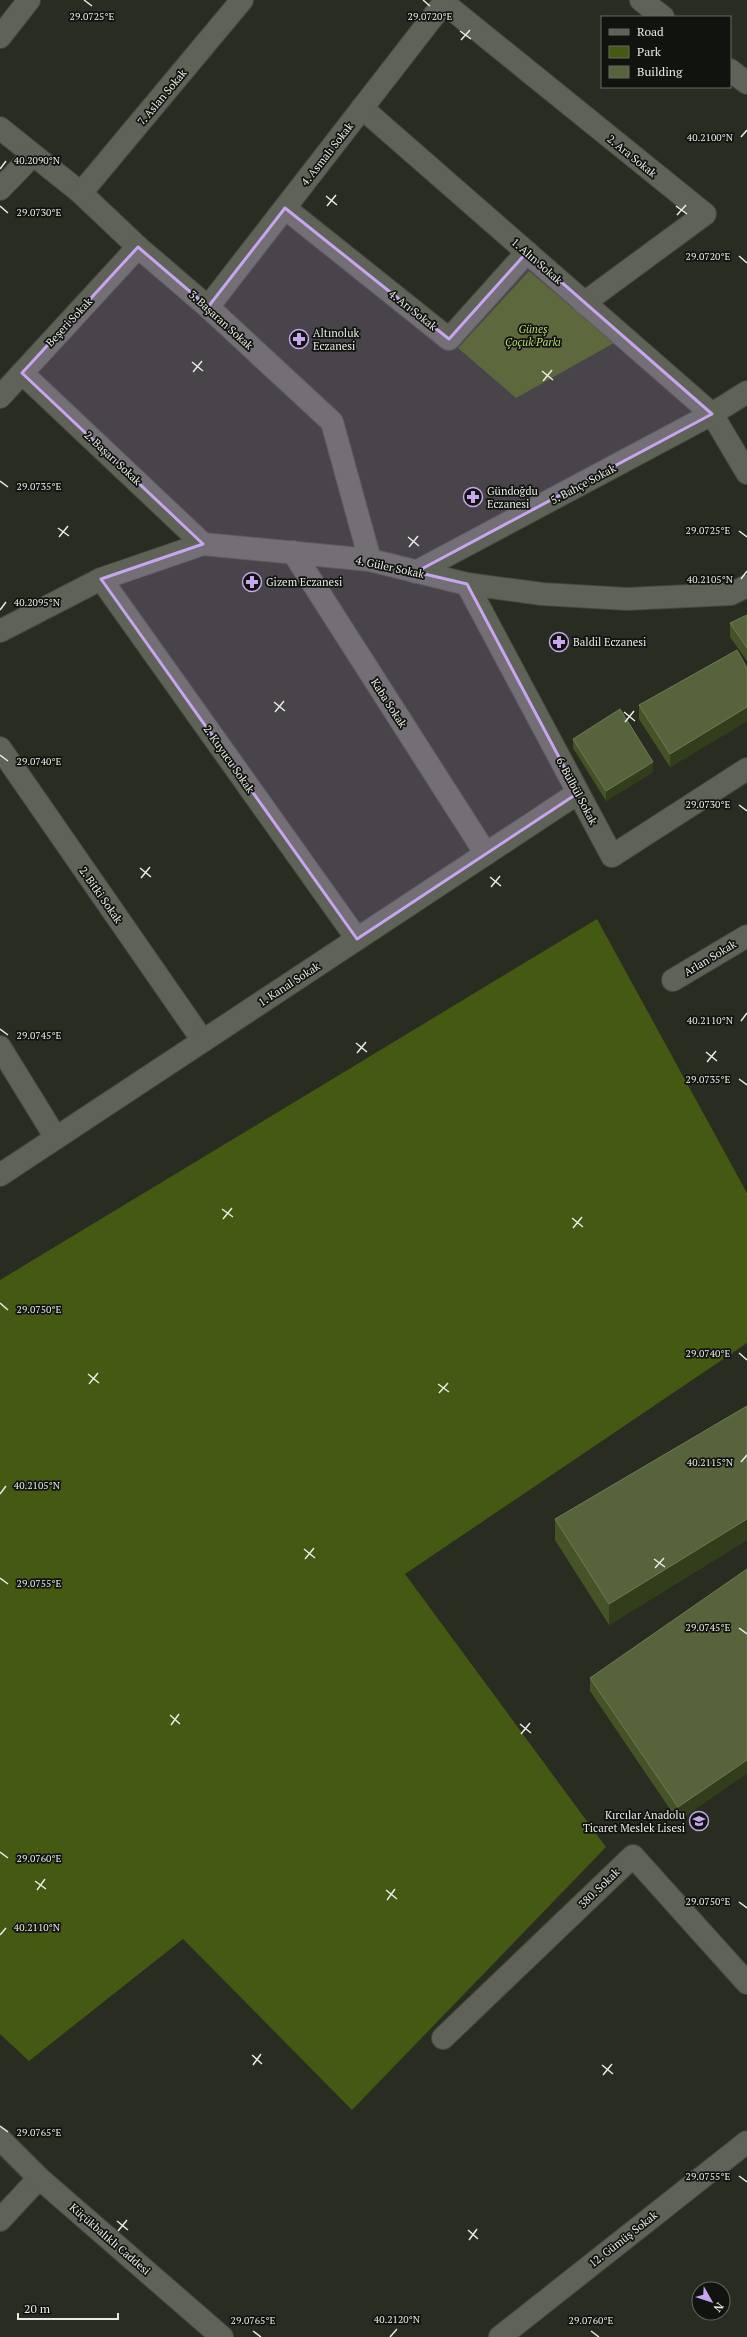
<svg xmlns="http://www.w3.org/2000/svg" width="747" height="2337" viewBox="0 0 747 2337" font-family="'PT Serif',serif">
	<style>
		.green { fill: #445911 }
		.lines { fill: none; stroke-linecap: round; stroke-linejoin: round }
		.street-casing { stroke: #44483f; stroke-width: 24 }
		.secondary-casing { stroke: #44483f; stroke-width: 24 }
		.street { stroke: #5e6257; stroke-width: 22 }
		.secondary { stroke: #5e6257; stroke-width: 22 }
		.wall { fill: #455326 }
		.shaded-wall { fill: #323d1c }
		.building { fill: #57643b; stroke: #6e7955 }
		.marked { fill: #c7a6ef; fill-opacity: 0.2; stroke: #c7a6ef; stroke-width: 3; stroke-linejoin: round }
		.ticks { fill: none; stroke: #e8ebe4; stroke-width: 1.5 }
		.labels { text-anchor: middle; stroke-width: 3.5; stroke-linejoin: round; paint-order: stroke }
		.street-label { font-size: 11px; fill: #e8ebe4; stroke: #11130f }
		.park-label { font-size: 11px; font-style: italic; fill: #b4dc65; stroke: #11130f }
		.poi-label { font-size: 11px; fill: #e8ebe4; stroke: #11130f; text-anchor: start }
		.ticks-label { font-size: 10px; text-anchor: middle; fill: #e8ebe4; stroke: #11130f; stroke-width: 3.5; stroke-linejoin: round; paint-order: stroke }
	</style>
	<rect width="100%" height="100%" fill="#282c21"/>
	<g class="green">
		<polygon points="529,271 614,343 516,398 458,348"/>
		<polygon points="597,919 747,1193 747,1343 405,1574 606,1847 352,2110 183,1939 29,2061 0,2034 0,1280"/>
	</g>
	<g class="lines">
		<g class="street-casing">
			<g id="street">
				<polyline points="641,0 663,17"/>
				<polyline points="444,3 705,214 584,303"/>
				<polyline points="0,37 29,0"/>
				<polyline points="730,70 747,83"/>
				<polyline points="362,108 712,414 747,473"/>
				<polyline points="0,128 81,193 138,247 208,307 332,422 370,560"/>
				<polyline points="0,189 33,155"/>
				<polyline points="81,193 242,0"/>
				<polyline points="285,208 449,339 527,252"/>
				<polyline points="208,307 446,0"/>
				<polyline points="22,373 203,544"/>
				<polyline points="0,397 138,247"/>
				<polyline points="293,552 486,854"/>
				<polyline points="416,572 712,414 747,392"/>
				<polyline points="101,579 357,939"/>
				<polyline points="467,584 612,856 747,769"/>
				<polyline points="0,631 101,579 203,544 370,560 467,584 542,594 627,599 731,594 747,586"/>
				<polyline points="0,748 203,1041"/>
				<polyline points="673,980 747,936"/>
				<polyline points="0,1047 56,1138"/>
				<polyline points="0,1175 578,793"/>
				<polyline points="443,2038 633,1856 747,1983"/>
				<polyline points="0,2220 39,2178"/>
				<polyline points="500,2337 747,2142"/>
			</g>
		</g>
		<g class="secondary-casing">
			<polyline id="secondary" points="0,2139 39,2178 222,2337"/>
		</g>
		<use href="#street" class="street"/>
		<use href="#secondary" class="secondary"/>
	</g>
	<g class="wall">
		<polygon points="747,615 747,661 730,637 730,623"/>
		<polygon points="747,668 747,721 670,767 639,719 639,705"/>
		<polygon points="573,739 653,772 606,801 573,748"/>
		<polygon points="747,1406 747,1540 609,1625 555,1540 555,1519"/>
		<polygon points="747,1569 747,1773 678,1821 590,1691 590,1678"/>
	</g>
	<g class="shaded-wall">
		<polygon points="747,707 747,721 670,767 670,754"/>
		<polygon points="653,762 653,772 606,801 606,791"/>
		<polygon points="747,1519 747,1540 609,1625 609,1604"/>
		<polygon points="747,1760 747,1773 678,1821 678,1807"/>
	</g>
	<g class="building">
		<polygon points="747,615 747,648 730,623"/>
		<polygon points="737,650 747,668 747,707 670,754 639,705"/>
		<polygon points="620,709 653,762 606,791 573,739"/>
		<polygon points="747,1406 747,1519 609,1604 555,1519"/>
		<polygon points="747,1569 747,1760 678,1807 590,1678"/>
	</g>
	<path class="marked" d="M 285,208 L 449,339 L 527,252 L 712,414 L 416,572 L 467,584 L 578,793 L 357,939 L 101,579 L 203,544 L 22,373 L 138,247 L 208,307 Z"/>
	<path class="ticks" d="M 84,0 L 92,6M 423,0 L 430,6M 460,31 L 471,39M 461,40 L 470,30M 741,137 L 747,130M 0,169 L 6,161M 326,196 L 337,205M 0,206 L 8,213M 327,206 L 336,195M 676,206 L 687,214M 677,215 L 686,205M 739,256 L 747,263M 192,362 L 203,371M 542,371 L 553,380M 193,372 L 202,361M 543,381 L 552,370M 0,481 L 8,487M 58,528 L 69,536M 739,531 L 747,537M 59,537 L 68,526M 408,537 L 419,546M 409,547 L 418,536M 741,579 L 747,571M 0,610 L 6,602M 274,702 L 285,711M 275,712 L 284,701M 624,712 L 635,721M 625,722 L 634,711M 0,755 L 8,761M 739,805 L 747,811M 140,868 L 151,877M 490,877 L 501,886M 141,878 L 150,867M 491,887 L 500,876M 741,1021 L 747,1013M 0,1029 L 8,1035M 356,1043 L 367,1052M 706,1052 L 717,1061M 357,1053 L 366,1042M 707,1062 L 716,1051M 739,1079 L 747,1085M 222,1209 L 233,1217M 572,1218 L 583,1227M 223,1219 L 232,1208M 573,1228 L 582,1217M 0,1303 L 8,1310M 739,1353 L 747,1360M 88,1374 L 99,1383M 89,1384 L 98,1373M 438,1384 L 449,1392M 439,1393 L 448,1383M 741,1462 L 747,1455M 0,1494 L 6,1486M 304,1549 L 315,1558M 305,1559 L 314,1548M 654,1559 L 665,1567M 655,1568 L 664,1558M 0,1578 L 8,1584M 739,1628 L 747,1634M 170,1715 L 180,1724M 520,1724 L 531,1733M 171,1725 L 179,1714M 521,1734 L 530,1723M 0,1852 L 8,1858M 35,1881 L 46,1889M 37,1890 L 45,1879M 386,1890 L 397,1899M 387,1900 L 395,1889M 739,1902 L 747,1908M 0,1935 L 6,1928M 252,2055 L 262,2064M 253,2065 L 261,2054M 602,2065 L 613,2074M 603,2075 L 612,2064M 0,2126 L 8,2132M 739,2176 L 747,2182M 117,2221 L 128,2230M 468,2230 L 478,2239M 118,2231 L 127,2220M 469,2240 L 477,2229M 253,2331 L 261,2337M 591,2331 L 599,2337M 390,2337 L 397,2329"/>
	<defs>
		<g id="pharmacy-ring" transform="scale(1)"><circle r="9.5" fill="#11130f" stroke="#c7a6ef" stroke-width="1.5"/><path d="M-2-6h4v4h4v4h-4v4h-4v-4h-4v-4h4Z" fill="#c7a6ef"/></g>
		<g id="school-ring" transform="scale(1)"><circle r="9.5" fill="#11130f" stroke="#c7a6ef" stroke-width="1.5"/><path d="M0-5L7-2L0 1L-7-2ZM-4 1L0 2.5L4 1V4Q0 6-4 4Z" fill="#c7a6ef"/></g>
	</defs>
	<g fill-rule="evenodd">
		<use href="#pharmacy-ring" x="299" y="339"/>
		<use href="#pharmacy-ring" x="473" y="497"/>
		<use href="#pharmacy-ring" x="252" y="582"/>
		<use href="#pharmacy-ring" x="559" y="642"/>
		<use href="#school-ring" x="699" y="1821"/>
	</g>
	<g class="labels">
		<g class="street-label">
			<text transform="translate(162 97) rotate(-50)" y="4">7. Aslan Sokak</text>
			<text transform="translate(327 154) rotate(-52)" y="4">4. Asmalı Sokak</text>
			<text transform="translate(632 156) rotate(39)" y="4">2. Ara Sokak</text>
			<text transform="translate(537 261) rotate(41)" y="4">1. Alın Sokak</text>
			<text transform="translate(413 310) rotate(38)" y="4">4. Arı Sokak</text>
			<text transform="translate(221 320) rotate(42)" y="4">3. Başaran Sokak</text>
			<text transform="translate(69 322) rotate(-47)" y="4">Beşeri Sokak</text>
			<text transform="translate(113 458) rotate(43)" y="4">2. Başarı Sokak</text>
			<text transform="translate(583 484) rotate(-28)" y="4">5. Bahçe Sokak</text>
			<text transform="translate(390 567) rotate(12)" y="4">4. Güler Sokak</text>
			<text transform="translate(389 703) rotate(57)" y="4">Kaba Sokak</text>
			<text transform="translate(229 759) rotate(55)" y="4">2. Kuyucu Sokak</text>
			<text transform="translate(577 791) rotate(62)" y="4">6. Bülbül Sokak</text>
			<text transform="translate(101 895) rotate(55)" y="4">2. Bitki Sokak</text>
			<text transform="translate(710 958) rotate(-31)" y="4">Arlan Sokak</text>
			<text transform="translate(289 984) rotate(-33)" y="4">1. Kanal Sokak</text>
			<text transform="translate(599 1888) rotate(-44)" y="4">380. Sokak</text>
			<text transform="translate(110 2239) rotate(41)" y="4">Küçükbalıklı Caddesi</text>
			<text transform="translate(623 2239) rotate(-38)" y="4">12. Gümüş Sokak</text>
		</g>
		<g class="park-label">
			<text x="533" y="333">Güneş<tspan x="533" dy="13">Çoçuk Parkı</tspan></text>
		</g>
		<g class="poi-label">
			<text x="313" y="337">Altınoluk<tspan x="313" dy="13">Eczanesi</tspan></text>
			<text x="487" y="495">Gündoğdu<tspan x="487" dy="13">Eczanesi</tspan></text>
			<text x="266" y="586">Gizem Eczanesi</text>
			<text x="573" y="646">Baldil Eczanesi</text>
			<text x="685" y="1819" text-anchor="end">Kırcılar Anadolu<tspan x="685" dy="13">Ticaret Meslek Lisesi</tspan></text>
		</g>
	</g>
	<g class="ticks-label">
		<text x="92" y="20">29.0725°E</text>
		<text x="430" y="20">29.0720°E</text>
		<text x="710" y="141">40.2100°N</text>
		<text x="37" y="164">40.2090°N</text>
		<text x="39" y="216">29.0730°E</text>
		<text x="708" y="260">29.0720°E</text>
		<text x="39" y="490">29.0735°E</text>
		<text x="708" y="534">29.0725°E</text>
		<text x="710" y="583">40.2105°N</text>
		<text x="37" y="606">40.2095°N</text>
		<text x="39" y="765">29.0740°E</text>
		<text x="708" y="808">29.0730°E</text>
		<text x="710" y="1024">40.2110°N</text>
		<text x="39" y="1039">29.0745°E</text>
		<text x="708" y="1083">29.0735°E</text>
		<text x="39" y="1313">29.0750°E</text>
		<text x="708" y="1357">29.0740°E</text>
		<text x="710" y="1466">40.2115°N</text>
		<text x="37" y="1489">40.2105°N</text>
		<text x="39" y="1587">29.0755°E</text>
		<text x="708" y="1631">29.0745°E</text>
		<text x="39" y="1862">29.0760°E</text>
		<text x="708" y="1905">29.0750°E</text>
		<text x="37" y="1931">40.2110°N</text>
		<text x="39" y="2136">29.0765°E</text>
		<text x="708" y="2180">29.0755°E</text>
		<text x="397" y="2323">40.2120°N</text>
		<text x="253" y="2324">29.0765°E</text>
		<text x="591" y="2324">29.0760°E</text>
	</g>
	<rect x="601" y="16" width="130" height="72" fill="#11130f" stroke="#676964"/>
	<rect x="609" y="29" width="20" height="6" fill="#5e6257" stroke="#676964"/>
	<text x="637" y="36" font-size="12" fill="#e8ebe4">Road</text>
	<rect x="609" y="46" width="20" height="12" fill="#445911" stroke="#676964"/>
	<text x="637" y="56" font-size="12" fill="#e8ebe4">Park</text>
	<rect x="609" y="66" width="20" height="12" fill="#57643b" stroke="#676964"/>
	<text x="637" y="76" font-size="12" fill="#e8ebe4">Building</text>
	<g transform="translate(711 2301) rotate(129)"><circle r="19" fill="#11130f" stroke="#676964"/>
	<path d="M0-3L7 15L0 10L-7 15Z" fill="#c7a6ef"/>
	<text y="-6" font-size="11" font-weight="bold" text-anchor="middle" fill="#e8ebe4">N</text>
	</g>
	<path d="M18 2313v6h100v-6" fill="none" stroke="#e8ebe4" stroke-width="2"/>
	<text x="24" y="2313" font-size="12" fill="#e8ebe4" stroke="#11130f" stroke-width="3" paint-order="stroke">20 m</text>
</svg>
